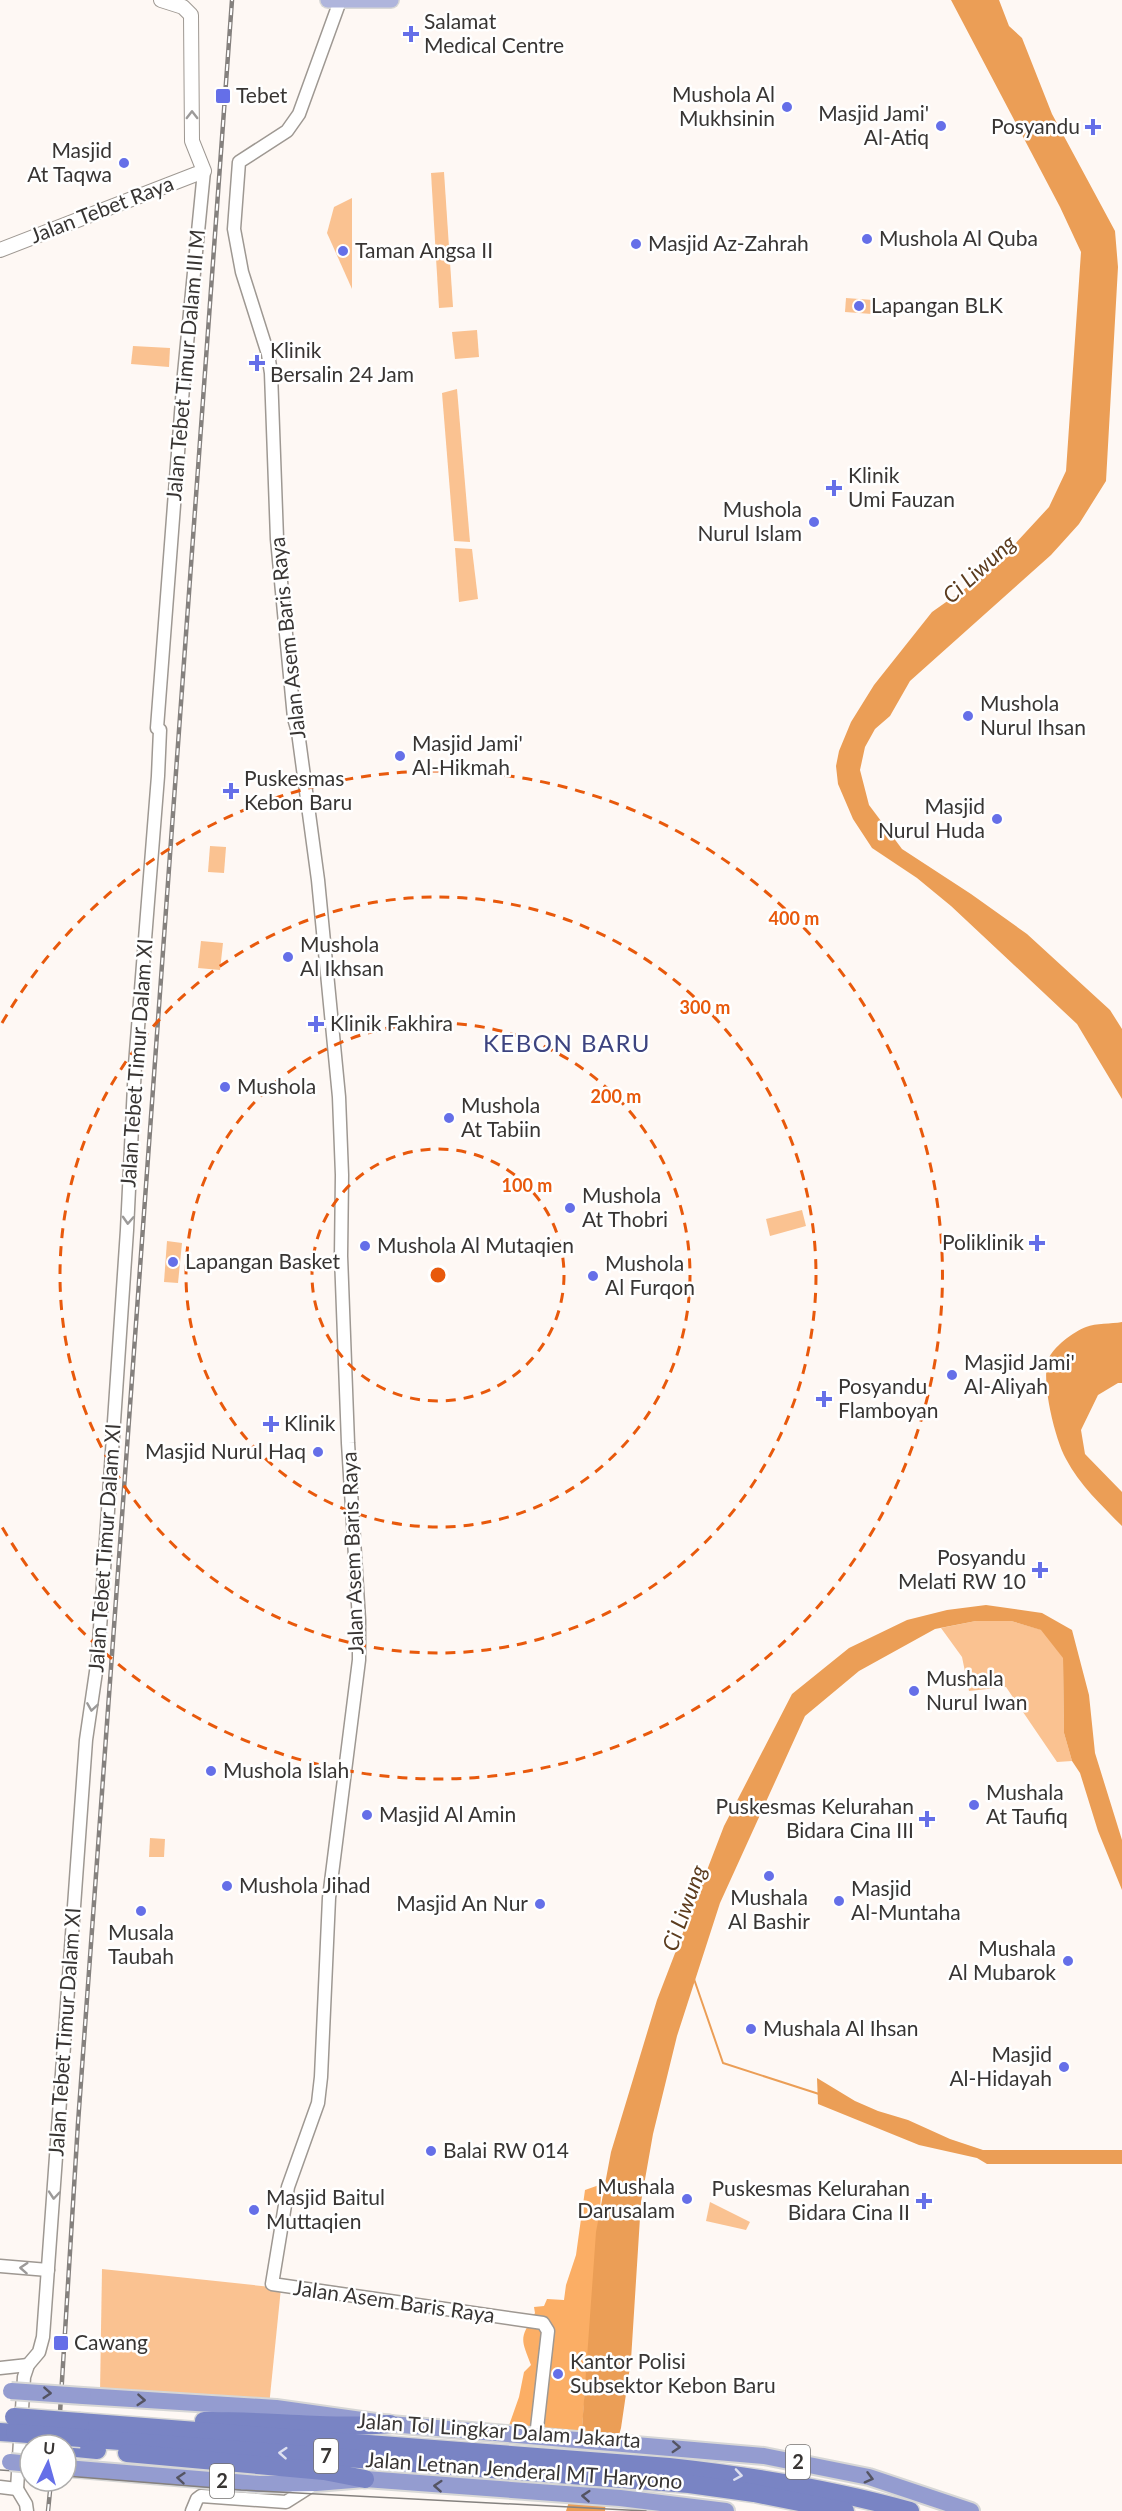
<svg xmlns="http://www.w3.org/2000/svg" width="1122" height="2511" viewBox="0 0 1122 2511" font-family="Lato,sans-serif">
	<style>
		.green { fill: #fac291 }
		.forest { fill: #fbae65 }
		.water { fill: #eb9e56 }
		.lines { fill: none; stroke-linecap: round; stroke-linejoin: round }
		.stream { stroke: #eb9e56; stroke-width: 2 }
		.tertiary-casing { stroke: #9e9892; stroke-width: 15 }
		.secondary-casing { stroke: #9e9892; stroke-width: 16 }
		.primary-casing { stroke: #d7d7d6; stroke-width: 18 }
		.trunk-casing { stroke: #d7d7d6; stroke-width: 20 }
		.motorway-casing { stroke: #d7d7d6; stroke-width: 21 }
		.tertiary { stroke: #fff; stroke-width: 12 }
		.secondary { stroke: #fff; stroke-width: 14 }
		.primary { stroke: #afb5dc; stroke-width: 15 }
		.trunk { stroke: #949cd0; stroke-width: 16 }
		.motorway { stroke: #7984c4; stroke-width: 18 }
		.tram { stroke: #85817e; stroke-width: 1.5 }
		.rail-casing { stroke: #85817e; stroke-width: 4.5 }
		.rail { stroke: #fff; stroke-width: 2; stroke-dasharray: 7; stroke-linecap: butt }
		.trunk-bridge-casing { stroke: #d7d7d6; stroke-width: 20; stroke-linecap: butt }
		.motorway-bridge-casing { stroke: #d7d7d6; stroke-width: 21; stroke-linecap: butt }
		.trunk-bridge { stroke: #949cd0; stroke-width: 16 }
		.motorway-bridge { stroke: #7984c4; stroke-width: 18 }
		.oneway { stroke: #9c9a99 }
		.oneway2 { stroke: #545462 }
		.oneway3 { stroke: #dee0f0 }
		.ring { fill: none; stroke: #e8590c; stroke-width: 3; stroke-dasharray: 10 8 }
		.poi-dot { fill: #656fe8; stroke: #fff; stroke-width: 2 }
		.labels { text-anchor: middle; stroke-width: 5; stroke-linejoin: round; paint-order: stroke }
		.shield { fill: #fff; stroke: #747270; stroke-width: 1.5 }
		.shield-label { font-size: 20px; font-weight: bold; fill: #383533 }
		.poi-label { font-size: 21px; fill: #383533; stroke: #fff; text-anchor: start }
		.street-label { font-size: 21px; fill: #383533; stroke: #fff }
		.water-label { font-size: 22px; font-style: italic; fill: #5c3c1e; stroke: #fff }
		.quarter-label { font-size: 24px; letter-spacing: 1.5px; fill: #3d4480; stroke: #fff }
		.centre { fill: #e8590c; stroke: #fff; stroke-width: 3 }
		.ring-label { font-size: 18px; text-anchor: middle; font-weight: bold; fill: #e8590c; stroke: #fff; stroke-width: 5; stroke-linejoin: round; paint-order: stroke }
	</style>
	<rect width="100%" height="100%" fill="#fef8f4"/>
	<g class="green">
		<polygon points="444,172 453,307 439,308 431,173"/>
		<polygon points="352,198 352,289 327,233 334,207"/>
		<polygon points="846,298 873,300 872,314 845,312"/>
		<polygon points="477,330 479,357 455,359 452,332"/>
		<polygon points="133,346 170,348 169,367 131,364"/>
		<polygon points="457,389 470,542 454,541 442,393"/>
		<polygon points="455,548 472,549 478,599 459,602"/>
		<polygon points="210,846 226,847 224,873 208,872"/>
		<polygon points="201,941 223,943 220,970 198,968"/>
		<polygon points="802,1210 806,1226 770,1236 766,1219"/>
		<polygon points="167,1241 182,1243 178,1283 164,1282"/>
		<polygon points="976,1621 1011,1621 1042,1630 1063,1657 1064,1733 1072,1761 1057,1762 1006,1687 969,1691 962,1657 941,1628"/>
		<polygon points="150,1838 165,1839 164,1857 149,1857"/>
		<polygon points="710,2202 750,2222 746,2230 706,2221"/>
		<polygon points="102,2269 281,2288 269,2406 100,2393"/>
	</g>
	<path class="forest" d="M 602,2184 L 581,2441 L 506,2434 L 519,2397 L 524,2372 L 531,2365 C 521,2338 519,2340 535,2313 L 534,2307 L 544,2306 L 547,2299 L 564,2300 L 566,2285 L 576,2255 L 585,2190 Z"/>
	<g class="water">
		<polygon points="951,0 999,0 1009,26 1022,38 1052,114 1115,231 1118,267 1106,481 1079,524 1051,555 910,681 890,716 875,729 865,747 860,770 869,805 902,849 971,894 1027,934 1110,1010 1122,1029 1122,1099 1077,1024 951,906 917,878 872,848 853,819 838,784 836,766 839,751 851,722 874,685 932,612 990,571 1049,507 1066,471 1081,252 1060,207"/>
		<path d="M 1122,1322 L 1122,1383 L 1118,1383 L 1098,1395 L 1081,1430 L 1085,1454 L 1122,1492 L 1122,1526 C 1102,1506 1079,1484 1066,1459 C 1055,1439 1041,1382 1048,1360 C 1053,1347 1073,1332 1086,1327 C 1096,1323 1111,1324 1122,1322 Z"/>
		<polygon points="986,1605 1042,1613 1072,1630 1089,1695 1095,1753 1122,1840 1122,1890 1098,1831 1080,1773 1072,1761 1064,1733 1063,1658 1041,1630 1011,1621 976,1621 935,1629 859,1671 805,1716 720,1903 677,2036 653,2134 641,2202 631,2360 621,2428 608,2473 605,2511 566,2511 579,2470 596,2232 611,2152 657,2000 724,1826 792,1694 849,1648 907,1620 947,1610"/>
		<polygon points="817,2078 855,2101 878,2111 908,2120 950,2139 983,2150 1122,2150 1122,2164 987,2164 977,2158 919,2145 818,2104"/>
	</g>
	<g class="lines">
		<polyline class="stream" points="694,1979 723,2063 819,2094"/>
		<g class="tertiary-casing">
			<g id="tertiary">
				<polyline points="340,1 299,114 287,131 239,162 234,229 242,272 268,354 271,373 277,539 294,718 298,732 318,880 339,1097 342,1175 341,1256 348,1443 359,1620 359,1660 329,1898 321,2077 318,2103 288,2187 272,2284 543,2323 548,2331 536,2437"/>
				<polyline points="0,2266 48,2270"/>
				<polyline points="0,2368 28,2365"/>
				<polyline points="0,2487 17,2489"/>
				<polyline points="17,2489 24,2377 28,2365 39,2352 43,2337 86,1740 98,1658 127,1230 135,1065 158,776 160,730 157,728 184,374 204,171"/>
				<polyline points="17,2489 26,2504 27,2511"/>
				<polyline points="192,2511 197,2499 201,2496 286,2502 316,2483"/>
			</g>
		</g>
		<g class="secondary-casing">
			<polyline id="secondary" points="0,250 204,171 192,141 191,15 183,7 161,0"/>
		</g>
		<g class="primary-casing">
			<polyline id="primary" points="328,0 391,0"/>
		</g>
		<g class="trunk-casing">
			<g id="trunk">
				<polyline points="83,2396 276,2408 390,2424 764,2456 869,2477 971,2511"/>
				<polyline points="66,2468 259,2484 316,2483 365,2479 620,2498 726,2511"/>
			</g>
		</g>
		<g class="motorway-casing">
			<g id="motorway">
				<path d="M 204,2421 C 266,2420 328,2429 390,2424"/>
				<path d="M 80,2422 L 669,2467 C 751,2476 831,2489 910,2511"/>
				<polyline points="0,2432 15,2433"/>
				<polyline points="81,2438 689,2484 754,2493 845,2511"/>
				<polyline points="66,2447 97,2450"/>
				<polyline points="127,2453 324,2471 365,2479"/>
			</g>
		</g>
		<use href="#tertiary" class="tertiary"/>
		<use href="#secondary" class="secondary"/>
		<use href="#primary" class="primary"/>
		<use href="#trunk" class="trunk"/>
		<use href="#motorway" class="motorway"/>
		<g class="tram">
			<polyline points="0,2470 30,2472"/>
			<polyline points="66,2476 241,2490 646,2511"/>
		</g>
		<g class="rail-casing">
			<g id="rail">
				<polyline points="58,2445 78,2123 232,0"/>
				<polyline points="48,2511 51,2481"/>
			</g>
		</g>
		<use href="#rail" class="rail"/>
		<g class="trunk-bridge-casing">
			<g id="trunk-bridge">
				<polyline points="11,2391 83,2396"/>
				<polyline points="10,2462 30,2464"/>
			</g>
		</g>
		<g class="motorway-bridge-casing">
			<g id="motorway-bridge">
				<polyline points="14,2417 80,2422"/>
				<polyline points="15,2433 81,2438"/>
			</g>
		</g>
		<use href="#trunk-bridge" class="trunk-bridge"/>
		<use href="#motorway-bridge" class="motorway-bridge"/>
	</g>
	<defs><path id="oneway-chevron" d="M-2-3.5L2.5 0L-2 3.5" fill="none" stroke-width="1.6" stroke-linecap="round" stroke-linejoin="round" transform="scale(1.5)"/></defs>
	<g class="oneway">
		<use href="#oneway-chevron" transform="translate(192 115) rotate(-90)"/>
		<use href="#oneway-chevron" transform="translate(128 1220) rotate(93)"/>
		<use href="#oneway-chevron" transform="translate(92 1707) rotate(99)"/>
		<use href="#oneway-chevron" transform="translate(54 2195) rotate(95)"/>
		<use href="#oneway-chevron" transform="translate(24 2268) rotate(-176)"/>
	</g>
	<g class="oneway2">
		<use href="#oneway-chevron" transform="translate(47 2393) rotate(4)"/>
		<use href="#oneway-chevron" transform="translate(141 2400) rotate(4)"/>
		<use href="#oneway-chevron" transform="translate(676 2447) rotate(3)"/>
		<use href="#oneway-chevron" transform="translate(181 2478) rotate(-175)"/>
		<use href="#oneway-chevron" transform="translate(869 2478) rotate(15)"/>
		<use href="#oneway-chevron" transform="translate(438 2486) rotate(-176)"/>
		<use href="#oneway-chevron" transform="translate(586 2496) rotate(-176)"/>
	</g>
	<g class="oneway3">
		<use href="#oneway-chevron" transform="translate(283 2453) rotate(-176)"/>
		<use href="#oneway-chevron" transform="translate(738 2475) rotate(9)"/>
	</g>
	<g class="ring">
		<circle cx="438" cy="1275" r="126"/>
		<circle cx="438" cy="1275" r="252"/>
		<circle cx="438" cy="1275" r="378"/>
		<path d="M2 1023A504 504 0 1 1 2 1527"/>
	</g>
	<g class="poi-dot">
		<path d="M408 25h6v6h6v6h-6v6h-6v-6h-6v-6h6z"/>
		<rect x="215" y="88" width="16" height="16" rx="3"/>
		<circle cx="787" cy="107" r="6"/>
		<circle cx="941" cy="126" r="6"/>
		<path d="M1090 118h6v6h6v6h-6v6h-6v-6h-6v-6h6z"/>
		<circle cx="124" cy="163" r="6"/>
		<circle cx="867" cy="239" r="6"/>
		<circle cx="636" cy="244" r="6"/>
		<circle cx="343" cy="251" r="6"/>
		<circle cx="859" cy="306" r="6"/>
		<path d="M254 354h6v6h6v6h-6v6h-6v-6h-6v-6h6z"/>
		<path d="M831 479h6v6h6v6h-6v6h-6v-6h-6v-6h6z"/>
		<circle cx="814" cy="522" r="6"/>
		<circle cx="968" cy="716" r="6"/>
		<circle cx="400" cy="756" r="6"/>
		<path d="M228 782h6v6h6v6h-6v6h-6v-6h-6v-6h6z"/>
		<circle cx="997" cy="819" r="6"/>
		<circle cx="288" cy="957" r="6"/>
		<path d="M313 1015h6v6h6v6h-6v6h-6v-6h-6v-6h6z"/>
		<circle cx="225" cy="1087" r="6"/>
		<circle cx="449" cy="1118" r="6"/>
		<circle cx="570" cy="1208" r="6"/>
		<path d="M1034 1234h6v6h6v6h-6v6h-6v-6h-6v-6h6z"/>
		<circle cx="365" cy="1246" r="6"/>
		<circle cx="173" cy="1262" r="6"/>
		<circle cx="593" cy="1276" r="6"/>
		<circle cx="952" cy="1375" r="6"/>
		<path d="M821 1390h6v6h6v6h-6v6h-6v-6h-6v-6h6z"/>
		<path d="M268 1415h6v6h6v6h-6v6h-6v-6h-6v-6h6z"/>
		<circle cx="318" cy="1452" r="6"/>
		<path d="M1037 1561h6v6h6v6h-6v6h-6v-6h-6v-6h6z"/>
		<circle cx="914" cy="1691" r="6"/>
		<circle cx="211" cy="1771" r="6"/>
		<circle cx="974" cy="1805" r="6"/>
		<circle cx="367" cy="1815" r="6"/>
		<path d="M924 1810h6v6h6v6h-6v6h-6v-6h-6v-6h6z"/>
		<circle cx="769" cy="1876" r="6"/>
		<circle cx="227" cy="1886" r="6"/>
		<circle cx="839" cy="1901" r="6"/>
		<circle cx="540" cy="1904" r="6"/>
		<circle cx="141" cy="1911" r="6"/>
		<circle cx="1068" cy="1961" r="6"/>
		<circle cx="751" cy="2029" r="6"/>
		<circle cx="1064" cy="2067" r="6"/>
		<circle cx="431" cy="2151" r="6"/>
		<circle cx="687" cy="2199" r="6"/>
		<path d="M921 2192h6v6h6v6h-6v6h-6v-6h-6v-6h6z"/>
		<circle cx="254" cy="2210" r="6"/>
		<rect x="53" y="2335" width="16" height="16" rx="3"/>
		<circle cx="558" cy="2374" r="6"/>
	</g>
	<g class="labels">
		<g class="shield">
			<rect x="314" y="2439" width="24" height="34" rx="4.5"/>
			<rect x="786" y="2445" width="24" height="34" rx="4.5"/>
			<rect x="210" y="2464" width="24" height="34" rx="4.5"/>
		</g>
		<g class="shield-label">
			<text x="326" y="2463">7</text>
			<text x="798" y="2469">2</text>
			<text x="222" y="2488">2</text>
		</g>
		<g class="poi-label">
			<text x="424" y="29">Salamat<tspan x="424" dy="24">Medical Centre</tspan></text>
			<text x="775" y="102" text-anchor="end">Mushola Al<tspan x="775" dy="24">Mukhsinin</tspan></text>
			<text x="236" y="103">Tebet</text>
			<text x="929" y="121" text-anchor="end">Masjid Jami'<tspan x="929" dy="24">Al-Atiq</tspan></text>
			<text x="1080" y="134" text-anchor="end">Posyandu</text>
			<text x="112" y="158" text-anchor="end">Masjid<tspan x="112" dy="24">At Taqwa</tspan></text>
			<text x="879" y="246">Mushola Al Quba</text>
			<text x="648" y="251">Masjid Az-Zahrah</text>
			<text x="355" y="258">Taman Angsa II</text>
			<text x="871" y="313">Lapangan BLK</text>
			<text x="270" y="358">Klinik<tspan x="270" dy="24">Bersalin 24 Jam</tspan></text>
			<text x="848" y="483">Klinik<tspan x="848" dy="24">Umi Fauzan</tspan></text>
			<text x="802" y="517" text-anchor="end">Mushola<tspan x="802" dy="24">Nurul Islam</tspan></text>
			<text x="980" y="711">Mushola<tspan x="980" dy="24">Nurul Ihsan</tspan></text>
			<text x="412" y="751">Masjid Jami'<tspan x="412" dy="24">Al-Hikmah</tspan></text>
			<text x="244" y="786">Puskesmas<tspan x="244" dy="24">Kebon Baru</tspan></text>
			<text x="985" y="814" text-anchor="end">Masjid<tspan x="985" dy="24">Nurul Huda</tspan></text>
			<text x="300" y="952">Mushola<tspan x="300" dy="24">Al Ikhsan</tspan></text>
			<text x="330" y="1031">Klinik Fakhira</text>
			<text x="237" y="1094">Mushola</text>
			<text x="461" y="1113">Mushola<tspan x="461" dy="24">At Tabiin</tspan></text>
			<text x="582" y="1203">Mushola<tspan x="582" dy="24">At Thobri</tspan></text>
			<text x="1024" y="1250" text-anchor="end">Poliklinik</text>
			<text x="377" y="1253">Mushola Al Mutaqien</text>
			<text x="185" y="1269">Lapangan Basket</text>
			<text x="605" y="1271">Mushola<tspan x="605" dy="24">Al Furqon</tspan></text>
			<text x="964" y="1370">Masjid Jami'<tspan x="964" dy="24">Al-Aliyah</tspan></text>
			<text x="838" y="1394">Posyandu<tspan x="838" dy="24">Flamboyan</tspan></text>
			<text x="284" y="1431">Klinik</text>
			<text x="306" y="1459" text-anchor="end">Masjid Nurul Haq</text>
			<text x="1026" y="1565" text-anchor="end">Posyandu<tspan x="1026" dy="24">Melati RW 10</tspan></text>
			<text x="926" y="1686">Mushala<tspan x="926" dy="24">Nurul Iwan</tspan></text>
			<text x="223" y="1778">Mushola Islah</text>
			<text x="986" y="1800">Mushala<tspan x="986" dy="24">At Taufiq</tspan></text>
			<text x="914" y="1814" text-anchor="end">Puskesmas Kelurahan<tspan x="914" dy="24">Bidara Cina III</tspan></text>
			<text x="379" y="1822">Masjid Al Amin</text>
			<text x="239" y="1893">Mushola Jihad</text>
			<text x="851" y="1896">Masjid<tspan x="851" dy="24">Al-Muntaha</tspan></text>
			<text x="769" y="1905" text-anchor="middle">Mushala<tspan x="769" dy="24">Al Bashir</tspan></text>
			<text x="528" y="1911" text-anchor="end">Masjid An Nur</text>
			<text x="141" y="1940" text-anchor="middle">Musala<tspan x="141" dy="24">Taubah</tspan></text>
			<text x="1056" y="1956" text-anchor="end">Mushala<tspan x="1056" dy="24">Al Mubarok</tspan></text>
			<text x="763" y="2036">Mushala Al Ihsan</text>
			<text x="1052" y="2062" text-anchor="end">Masjid<tspan x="1052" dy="24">Al-Hidayah</tspan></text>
			<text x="443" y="2158">Balai RW 014</text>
			<text x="675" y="2194" text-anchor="end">Mushala<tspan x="675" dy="24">Darusalam</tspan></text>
			<text x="910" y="2196" text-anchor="end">Puskesmas Kelurahan<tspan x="910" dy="24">Bidara Cina II</tspan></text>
			<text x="266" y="2205">Masjid Baitul<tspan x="266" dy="24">Muttaqien</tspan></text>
			<text x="74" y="2350">Cawang</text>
			<text x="570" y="2369">Kantor Polisi<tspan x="570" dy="24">Subsektor Kebon Baru</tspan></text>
		</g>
		<g class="street-label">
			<text transform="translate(102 210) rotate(-21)" y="7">Jalan Tebet Raya</text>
			<text transform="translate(186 365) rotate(-85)" y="7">Jalan Tebet Timur Dalam III M</text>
			<text transform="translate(288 638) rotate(-96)" y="7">Jalan Asem Baris Raya</text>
			<text transform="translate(137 1063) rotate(-86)" y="7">Jalan Tebet Timur Dalam XI</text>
			<text transform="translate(105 1548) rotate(-86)" y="7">Jalan Tebet Timur Dalam XI</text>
			<text transform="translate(353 1553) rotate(-92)" y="7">Jalan Asem Baris Raya</text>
			<text transform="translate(65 2032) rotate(-86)" y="7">Jalan Tebet Timur Dalam XI</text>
			<text transform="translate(394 2302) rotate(8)" y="7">Jalan Asem Baris Raya</text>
			<text transform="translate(499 2431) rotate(4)" y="7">Jalan Tol Lingkar Dalam Jakarta</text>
			<text transform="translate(524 2471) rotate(4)" y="7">Jalan Letnan Jenderal MT Haryono</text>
		</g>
		<g class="water-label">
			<text transform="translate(979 569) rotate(-42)" y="8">Ci Liwung</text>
			<text transform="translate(684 1908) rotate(-70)" y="8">Ci Liwung</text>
		</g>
		<g class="quarter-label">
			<text x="567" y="1052">KEBON BARU</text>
		</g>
	</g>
	<circle cx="438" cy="1275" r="9" class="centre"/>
	<g class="ring-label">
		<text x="794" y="925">400 m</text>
		<text x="705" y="1014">300 m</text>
		<text x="616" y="1103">200 m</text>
		<text x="527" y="1192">100 m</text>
	</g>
	<g transform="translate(48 2463) rotate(5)"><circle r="28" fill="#ffffff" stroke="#afaead" stroke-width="1.5"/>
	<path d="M0-4.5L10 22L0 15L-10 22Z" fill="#656fe8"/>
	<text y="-9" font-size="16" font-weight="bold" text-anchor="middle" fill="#383533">U</text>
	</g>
</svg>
